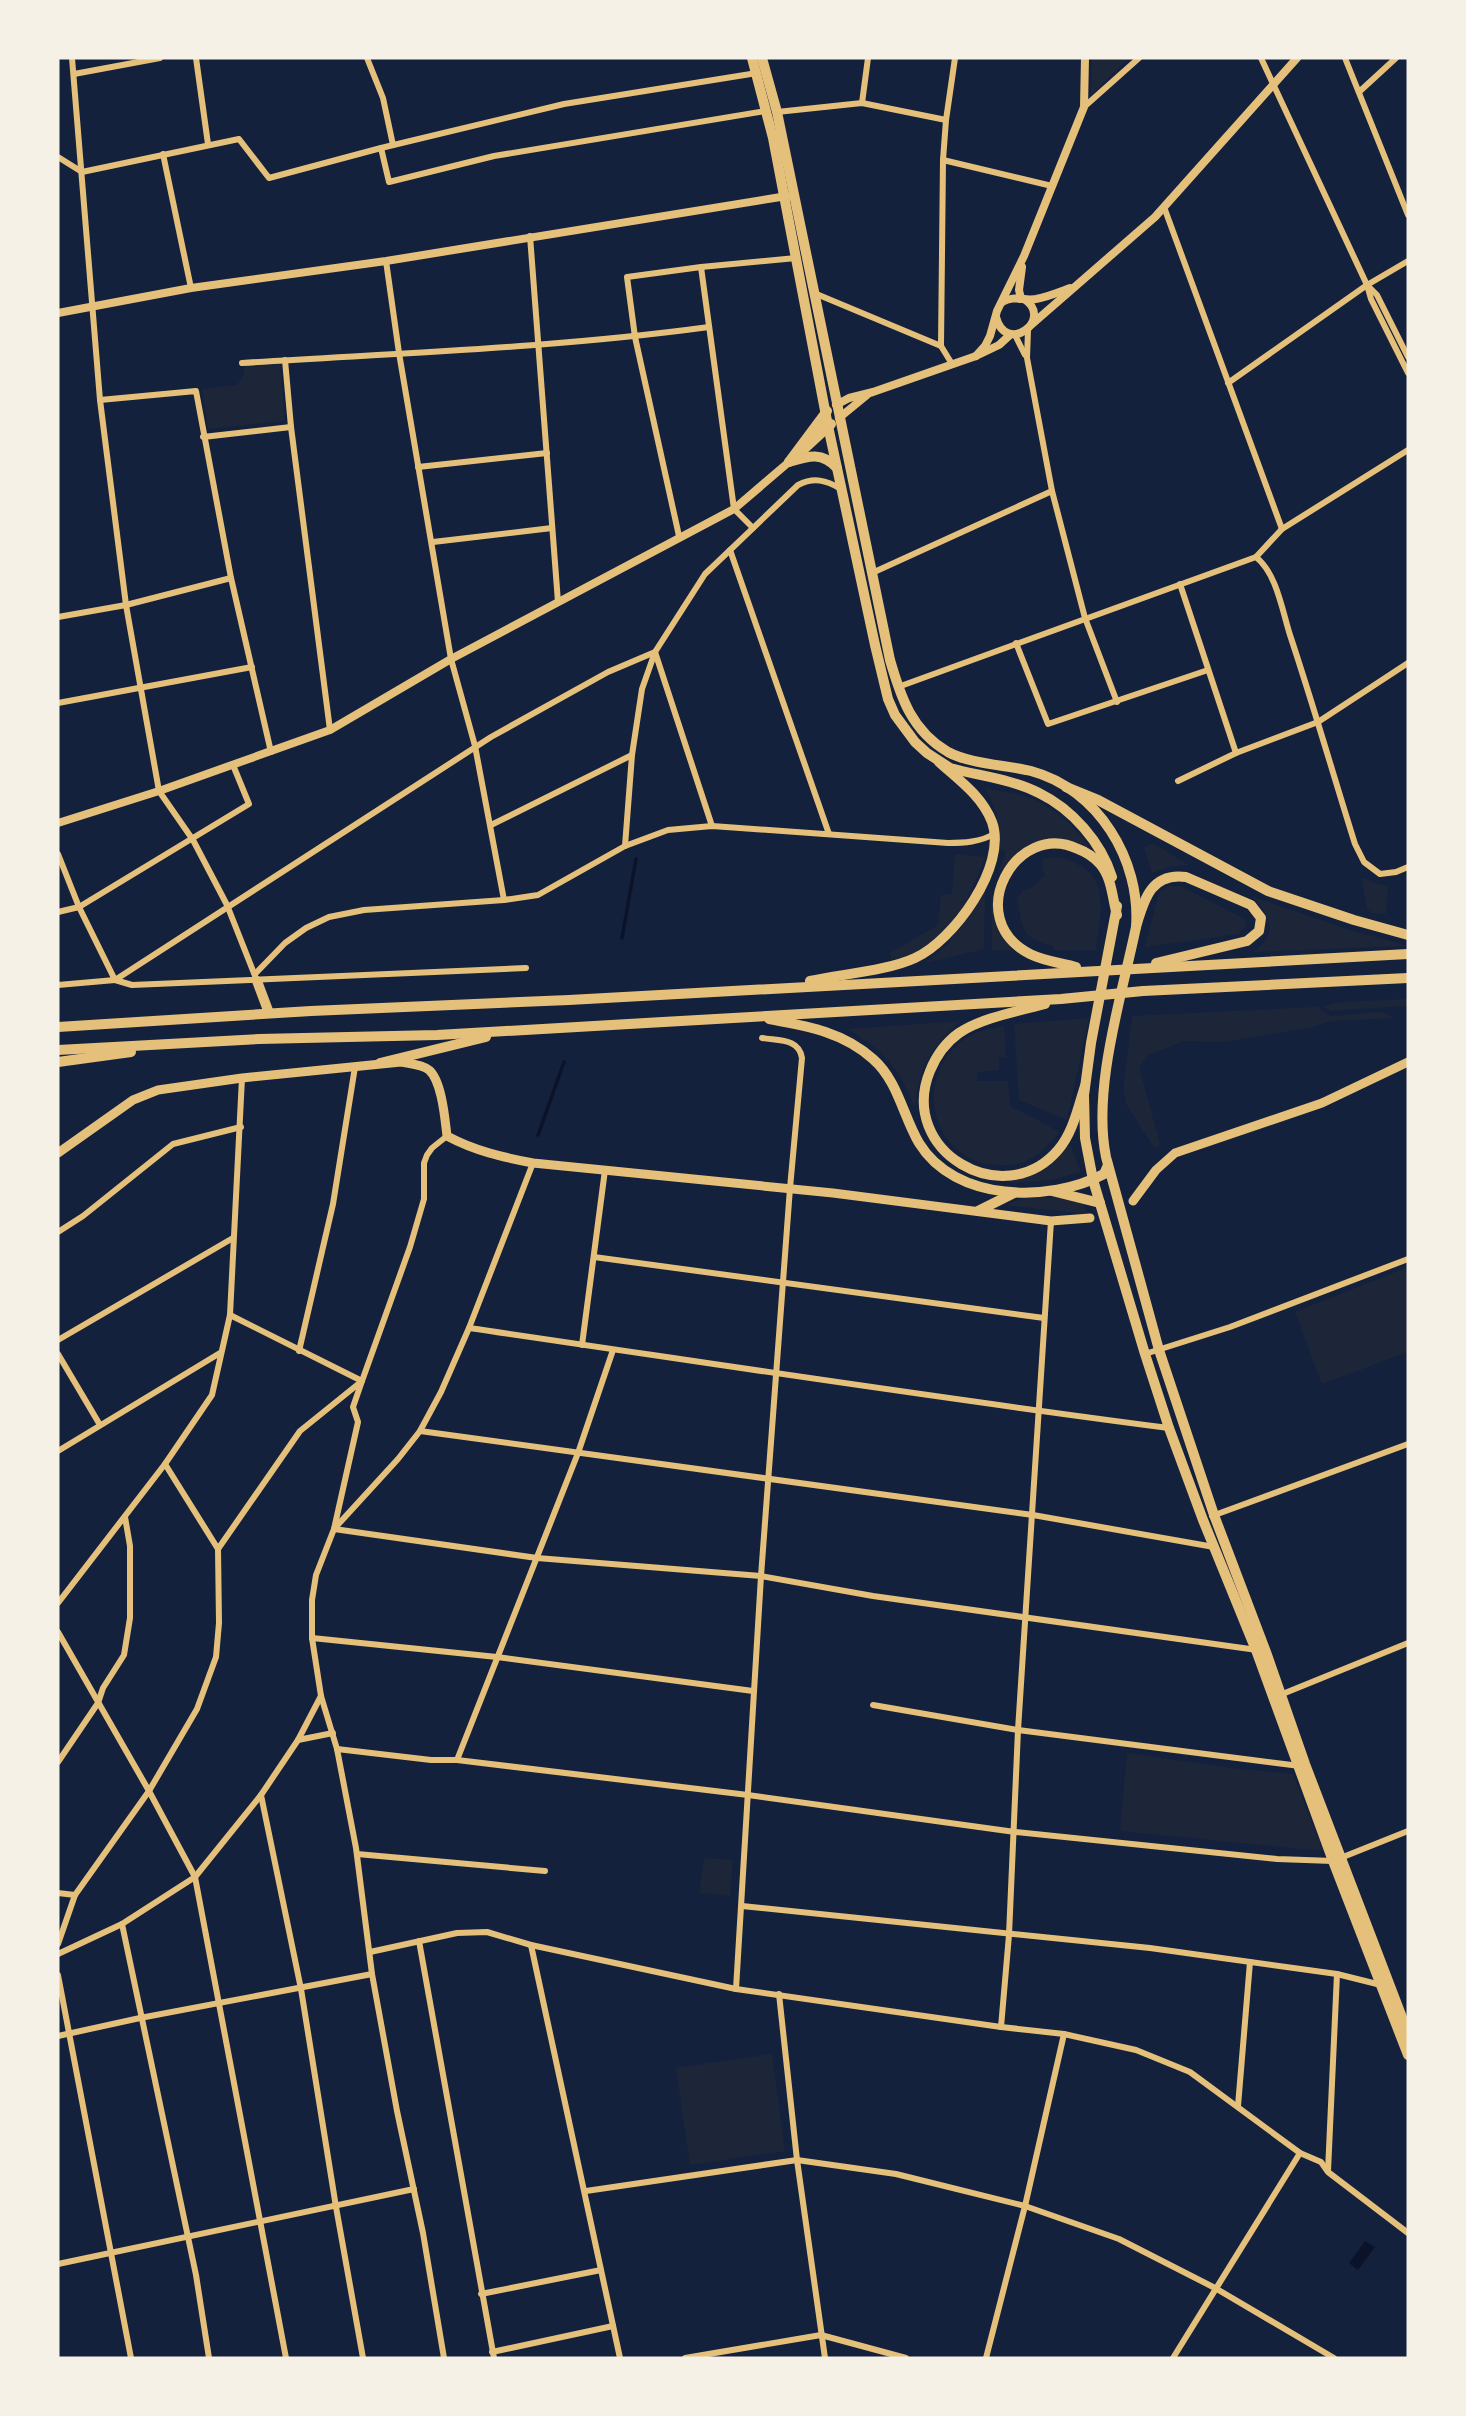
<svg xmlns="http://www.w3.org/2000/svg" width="1466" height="2416" viewBox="0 0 1466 2416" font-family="Jost,sans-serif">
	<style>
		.green { fill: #1d2539 }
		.water { fill: #0b132b }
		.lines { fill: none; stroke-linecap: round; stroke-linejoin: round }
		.stream { stroke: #0b132b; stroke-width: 3.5 }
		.minor { stroke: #e5c07b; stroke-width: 6 }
		.tertiary { stroke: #e5c07b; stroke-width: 8 }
		.secondary { stroke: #e5c07b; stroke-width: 9 }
		.primary { stroke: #e5c07b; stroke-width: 10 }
		.trunk { stroke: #e5c07b; stroke-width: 10 }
	</style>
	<rect width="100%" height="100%" fill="#14213d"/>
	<g class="green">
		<polygon points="1092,58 1129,58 1091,95"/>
		<polygon points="280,364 285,421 208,429 202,389 237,385 244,375 243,366"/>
		<path d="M 986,788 C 1001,792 1020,793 1035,800 C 1057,810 1081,830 1091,852 L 1076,844 L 1025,849 L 1010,860 L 998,873 L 1006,852 L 1000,849 L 996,812 Z"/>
		<polygon points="1153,843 1189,865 1172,866 1152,873 1144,847"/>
		<path d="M 955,854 L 985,857 C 971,892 956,936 918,952 C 910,956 900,957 892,960 L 890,953 L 938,925 L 941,895 L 952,894 Z"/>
		<path d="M 1058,857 C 1112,871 1102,905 1096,950 L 1054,950 L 1053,946 C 1020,938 1024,930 1017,900 L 1023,890 L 1031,888 L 1045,875 L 1042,866 L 1043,858 Z"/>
		<polygon points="1364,878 1377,884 1388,886 1386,914 1372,913 1367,909 1362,880"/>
		<polygon points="991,886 997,927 1013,951 992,950"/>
		<polygon points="1168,886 1180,886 1243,918 1247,926 1238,934 1145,947 1159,893"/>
		<polygon points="985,892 984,949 925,963 948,944"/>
		<path d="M 1253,897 L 1350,930 L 1408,946 L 1253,952 C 1279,936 1271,916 1253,897 Z"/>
		<polygon points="1408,999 1408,1006 1330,1011 1323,1006 1342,1002"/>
		<polygon points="1317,1007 1331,1016 1382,1012 1395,1018 1331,1021 1313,1027 1223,1042 1184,1041 1149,1055 1139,1067 1160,1144 1155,1149 1127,1106 1123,1090 1132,1016"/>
		<polygon points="1089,1018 1067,1120 1019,1100 1014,1024"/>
		<path d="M 961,1021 C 931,1047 918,1069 915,1108 C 897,1065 887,1054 848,1029 Z"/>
		<path d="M 1004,1026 L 1006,1057 L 999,1057 L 999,1070 L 977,1072 L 978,1081 L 1008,1081 L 1010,1106 L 1060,1132 C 1051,1142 1041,1154 1028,1160 C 1019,1165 1007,1166 997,1165 C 923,1161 911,1059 978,1032 C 986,1029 996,1028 1004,1026 Z"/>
		<path d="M 1070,1144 L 1081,1172 L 1051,1180 L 1013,1183 L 1013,1180 C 1038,1175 1054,1163 1070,1144 Z"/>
		<polygon points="1065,1197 1084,1203 1086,1214 1006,1205 1024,1198"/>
		<polygon points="1408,1267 1408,1352 1322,1384 1295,1312"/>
		<polygon points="1127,1753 1231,1768 1293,1774 1323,1851 1120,1831"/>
		<polygon points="704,1858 733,1860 730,1896 699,1893"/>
		<polygon points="772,2054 785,2151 690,2165 676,2068"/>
	</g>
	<polygon class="water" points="1365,2241 1375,2247 1358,2270 1349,2263"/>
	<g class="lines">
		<g class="stream">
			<polyline points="622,938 636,859"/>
			<polyline points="538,1135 564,1062"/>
		</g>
		<g class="minor">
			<polyline points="72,58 100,400 126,605 159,791 193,840 227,905 257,981"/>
			<polyline points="196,58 208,144"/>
			<polyline points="367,58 383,98 393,145"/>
			<polyline points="1261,58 1367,285 1371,299 1408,373"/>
			<polyline points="1345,58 1408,215"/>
			<polyline points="74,74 160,58"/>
			<polyline points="1359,92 1396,58"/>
			<polyline points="862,103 868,58"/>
			<polyline points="1084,107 1139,58"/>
			<polyline points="777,112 862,103 946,120"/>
			<polyline points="381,148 389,182 494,156 766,111"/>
			<polyline points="163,154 191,288"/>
			<polyline points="58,157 82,172 239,139 269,178 381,148 564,104 757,73"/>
			<polyline points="943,160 1052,186"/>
			<polyline points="1164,207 1282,529"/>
			<polyline points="530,236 558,602"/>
			<polyline points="386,261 399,353 451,659 475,746 504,900"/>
			<polyline points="701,267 734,509 753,528"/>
			<polyline points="1369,287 1377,295 1408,357"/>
			<polyline points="814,293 941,346"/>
			<polyline points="1028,330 1027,358 1052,491 1085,618 1117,702"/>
			<polyline points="1015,335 1025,355"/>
			<polyline points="285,360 291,427 330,730"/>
			<path d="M 242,363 C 398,353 554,348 709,327"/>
			<polyline points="952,364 941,346 943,160 946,120 955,58"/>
			<polyline points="1228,383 1367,285 1408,261"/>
			<polyline points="100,400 196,391 231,578 271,752"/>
			<polyline points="203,437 291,427"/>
			<polyline points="418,467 547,453"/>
			<polyline points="679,536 635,337 627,277 701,267 796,258"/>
			<polyline points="433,542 552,528"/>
			<polyline points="730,550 829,834"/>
			<path d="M 1256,557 C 1277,574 1282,610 1290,635 C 1313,704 1333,774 1355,844 L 1364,862 L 1380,874 L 1396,872 L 1408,867"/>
			<polyline points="872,573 1052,491"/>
			<polyline points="1180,584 1236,753"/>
			<polyline points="58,617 126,605 231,578"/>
			<polyline points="1016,643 1048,724 1208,670"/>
			<polyline points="655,652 712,826"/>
			<polyline points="898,687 1256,557 1282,529 1408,450"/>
			<polyline points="58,703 252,667"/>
			<polyline points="1178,781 1236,753 1318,722 1408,663"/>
			<polyline points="491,825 632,755"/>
			<path d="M 625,846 L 632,755 L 642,689 L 655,652 L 705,574 L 798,485 C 814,477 826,480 841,489"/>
			<polyline points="58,854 79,907 113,976 115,980 132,985 526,968"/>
			<polyline points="58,912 79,907 249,804 233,765"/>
			<path d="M 255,974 L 285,943 L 306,928 L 329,917 L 364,910 L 504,900 L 538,895 L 625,846 L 668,830 L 712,826 L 948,843 C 964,843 980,842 994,834"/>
			<polyline points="58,985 115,980 491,737 608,672 655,652"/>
			<polyline points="58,1232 83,1216 173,1144 241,1127"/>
			<polyline points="594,1257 1044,1318"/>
			<polyline points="230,1315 362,1381 353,1407 358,1422 334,1529 537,1558 761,1576 873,1596 1257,1650"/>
			<path d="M 469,1328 C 703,1362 935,1398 1169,1428"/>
			<polyline points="58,1340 233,1238"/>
			<polyline points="582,1345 605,1170"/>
			<polyline points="299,1351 333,1204 355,1067"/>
			<polyline points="58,1354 100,1425"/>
			<polyline points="1145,1354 1230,1327 1408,1259"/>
			<polyline points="420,1431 1033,1515 1214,1547"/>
			<polyline points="58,1451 220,1353"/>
			<polyline points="165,1464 218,1549"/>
			<polyline points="1212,1516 1408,1444"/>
			<polyline points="58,1603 165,1464 212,1395 230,1315 242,1078"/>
			<polyline points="58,1632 149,1791 195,1877 286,2358"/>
			<polyline points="312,1638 497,1657 753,1691"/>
			<polyline points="1280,1695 1408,1643"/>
			<polyline points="873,1705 1018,1730 1300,1766"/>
			<polyline points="298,1740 333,1733"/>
			<polyline points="337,1749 431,1760 457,1760 748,1795 1015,1832 1277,1859 1333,1861 1408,1831"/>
			<polyline points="457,1760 578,1453 613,1350"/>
			<polyline points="58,1762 98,1703 103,1688 124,1655 130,1618 130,1546 125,1517"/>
			<polyline points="261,1795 301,1989 336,2207 363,2358"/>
			<polyline points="357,1854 545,1871"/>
			<polyline points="58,1893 75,1895"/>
			<polyline points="742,1906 1150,1948 1337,1974 1381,1985"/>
			<polyline points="122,1924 196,2275 209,2358"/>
			<polyline points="419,1941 494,2358"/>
			<polyline points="58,1944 75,1895 149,1791 197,1709 216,1657 219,1623 218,1549 300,1431 362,1381 410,1247 424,1199 424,1163 427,1155 432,1148 447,1136"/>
			<polyline points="531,1945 620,2358"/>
			<polyline points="370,1952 457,1933 487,1932 531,1945 736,1989 1001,2027 1064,2034 1136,2050 1190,2072 1300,2153 1321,2162 1328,2172 1408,2233"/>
			<polyline points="58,1954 122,1924 195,1877 261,1795 298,1740 321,1696"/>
			<polyline points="58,1975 131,2358"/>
			<path d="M 736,1989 L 761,1576 L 790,1188 L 802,1058 C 799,1038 778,1041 762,1038"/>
			<polyline points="779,1994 797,2160 825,2358"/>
			<polyline points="1001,2027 1009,1935 1018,1730 1051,1221"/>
			<polyline points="58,2036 140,2018 372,1974"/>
			<polyline points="1238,2106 1250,1962"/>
			<polyline points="1328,2171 1337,1974"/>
			<polyline points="586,2191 797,2160 896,2174 1025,2206 1119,2239 1215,2288 1334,2358"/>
			<polyline points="58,2264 414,2189"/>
			<polyline points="481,2294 601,2270"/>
			<polyline points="492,2352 613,2326"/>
			<polyline points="444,2358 423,2233 397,2111 372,1974 356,1848 337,1749 321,1696 312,1638 312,1600 316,1575 334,1529 398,1459 420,1431 441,1392 469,1328 533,1163"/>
			<polyline points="685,2358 821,2335 906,2358"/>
			<polyline points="986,2358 1025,2206 1064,2034"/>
			<polyline points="1173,2358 1300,2153"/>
		</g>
		<g class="tertiary">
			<polyline points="1021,299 1019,290 1022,267"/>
			<path d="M 1002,302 C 1014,295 1023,301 1036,299 C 1047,297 1059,292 1070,288"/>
			<polyline points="58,313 191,288 386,261 787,196"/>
			<path d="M 996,317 C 1006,356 1055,319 1024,299"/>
			<polyline points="1031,325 1155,217 1297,58"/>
			<polyline points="976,356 985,346 990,336 997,311 1024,256 1084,107 1085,58"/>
			<polyline points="836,405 849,398 873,392 976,356 999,345 1011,334"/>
			<polyline points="839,418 867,395"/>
			<polyline points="58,823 159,791 330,730 451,659 734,509 789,462"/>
		</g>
		<g class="secondary">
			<path d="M 58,1153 L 133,1100 L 158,1090 L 242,1078 L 401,1062 C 410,1064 421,1064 429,1070 C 442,1081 445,1120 447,1136 C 475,1151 502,1157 533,1163 L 833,1193 L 1051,1221 L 1090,1218"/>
			<polyline points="1133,1201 1156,1170 1175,1153 1322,1103 1408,1062"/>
		</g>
		<g class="primary">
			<path d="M 752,58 L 773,138 L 828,426 L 875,645 L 888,699 L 895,715 L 915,742 L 927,753 L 950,768 C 979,776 1012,779 1039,793 C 1072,809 1101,842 1112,877"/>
			<path d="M 762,58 L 777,112 L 890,660 C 901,698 912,731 948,752 C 970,764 1006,765 1031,771 C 1098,789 1141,860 1136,927 C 1122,995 1092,1089 1106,1157 L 1159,1350 L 1214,1515 L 1266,1652 L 1305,1764 L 1408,2033"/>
			<polyline points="804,449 831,424"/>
			<polyline points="789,462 827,411"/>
			<path d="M 789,462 C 808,456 822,451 837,468"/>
			<polyline points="1117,906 1091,1043 1084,1095 1085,1138 1093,1180 1145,1354 1169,1428 1203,1520 1256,1650 1333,1861 1408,2055"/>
		</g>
		<g class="trunk">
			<polyline points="1066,787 1098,800 1268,891 1354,920 1408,935"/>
			<path d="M 1136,927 C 1144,900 1151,872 1186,877 L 1251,905 L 1261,918 L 1259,931 L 1247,941 L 1156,963"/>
			<path d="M 1076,967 C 1061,963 1044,961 1030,954 C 961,919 1016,819 1078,849 C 1086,852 1094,857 1100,864 C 1112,878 1112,897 1117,915"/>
			<polyline points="257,981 269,1013"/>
			<path d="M 810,981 C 841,974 887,971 915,958 C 953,941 1008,866 992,822 C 982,796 959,780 939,762"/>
			<path d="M 1045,1004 C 1019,1011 981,1018 959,1033 C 945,1043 936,1056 930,1071 C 897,1151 1004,1213 1058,1150 C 1073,1133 1078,1107 1085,1086"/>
			<path d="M 769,1019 C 807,1026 843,1032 873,1059 C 898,1081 903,1116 919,1143 C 955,1202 1050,1203 1104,1174 L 1108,1165"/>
			<polyline points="58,1027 311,1011 569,1000 1408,954"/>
			<polyline points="58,1050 259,1039 437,1035 1061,999 1143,991 1408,978"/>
			<polyline points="58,1062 131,1052"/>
			<polyline points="380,1063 486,1037"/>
			<polyline points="1052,1191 1100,1203"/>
			<polyline points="978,1211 1014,1193"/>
		</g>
	</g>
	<rect width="1466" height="2416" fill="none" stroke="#f6f1e7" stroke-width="119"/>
</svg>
